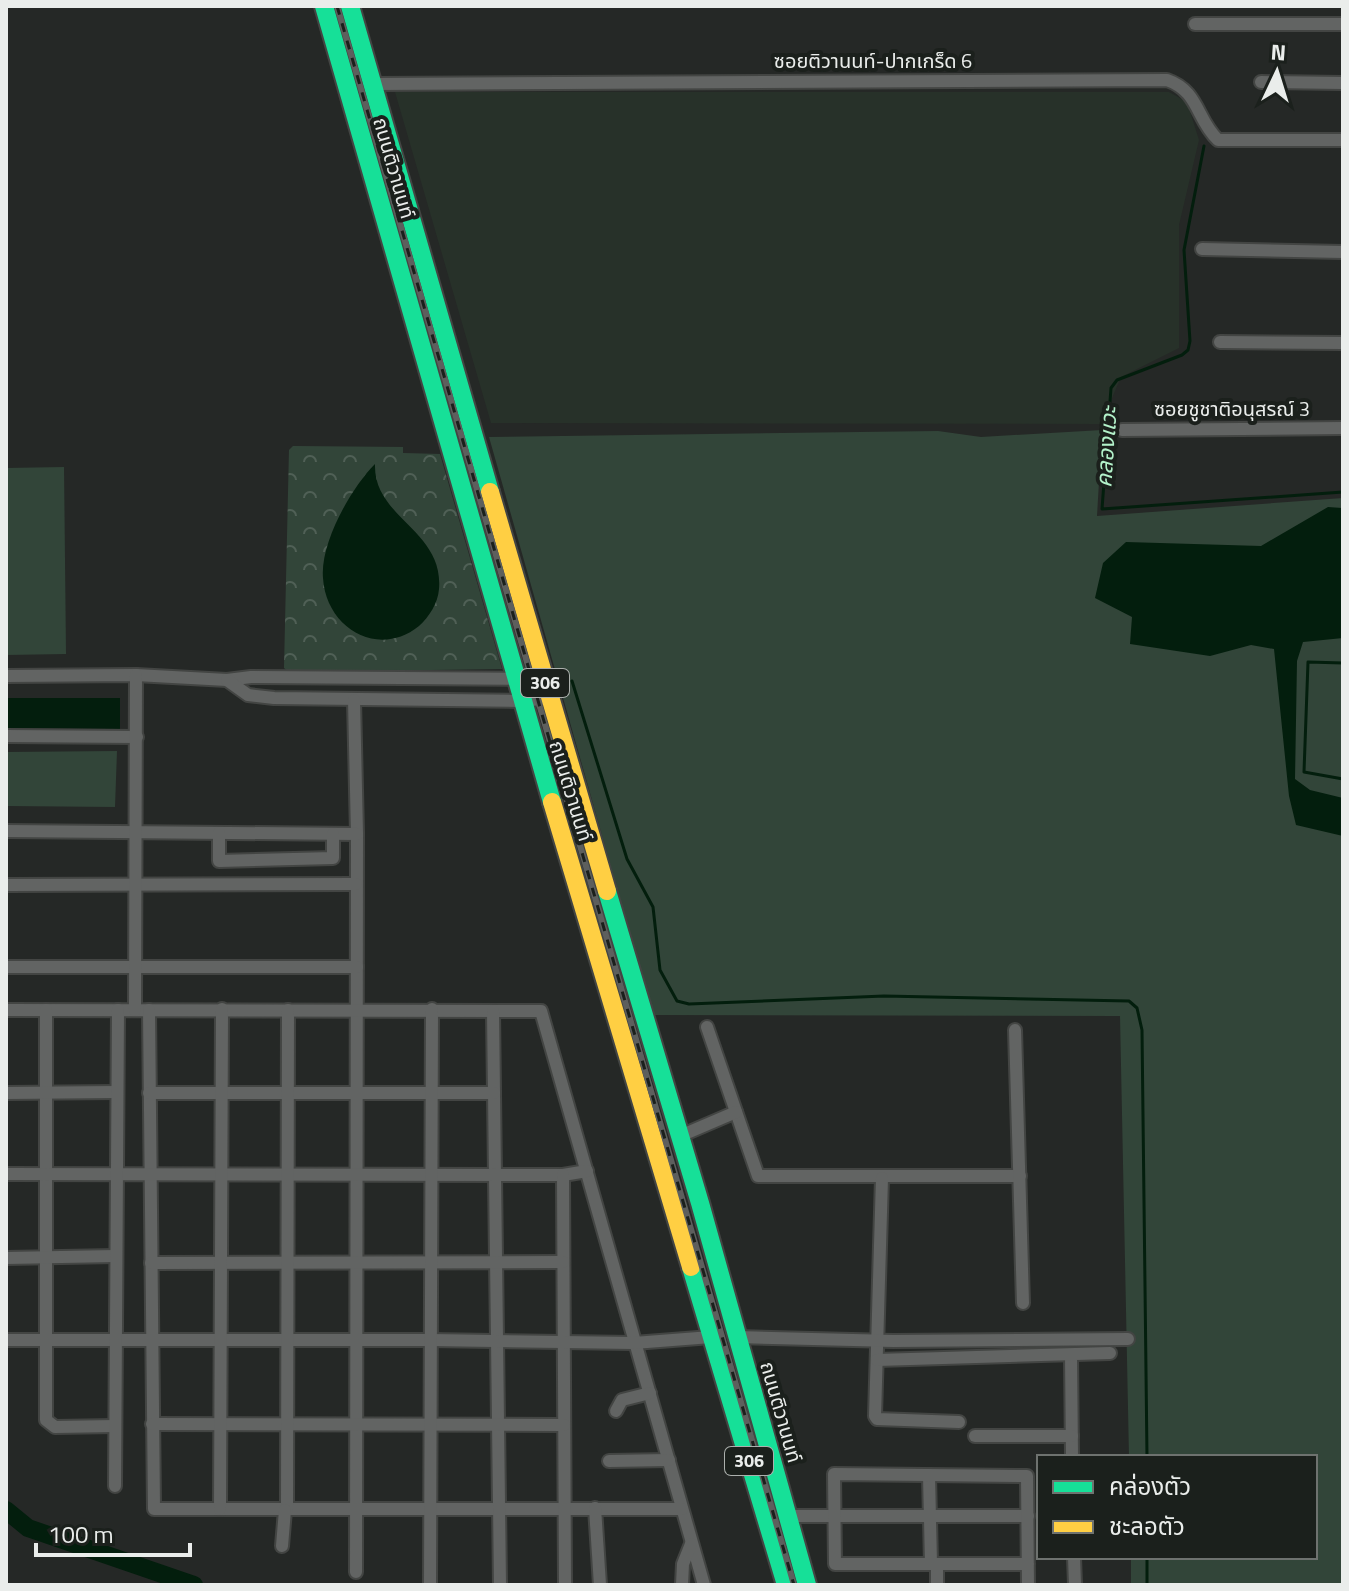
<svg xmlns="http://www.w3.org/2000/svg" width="1349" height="1591" viewBox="0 0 1349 1591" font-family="'Titillium Web','Noto Sans Thai',sans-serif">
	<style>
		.built { fill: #273129 }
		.grass { fill: #324539 }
		.park { fill: url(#park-crowns) }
		.water { fill: #031e0d }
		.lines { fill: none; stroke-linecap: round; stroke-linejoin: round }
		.stream { stroke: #031e0d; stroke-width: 3 }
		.river { stroke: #031e0d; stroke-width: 18 }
		.street-casing { stroke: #434543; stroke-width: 16 }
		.fast-casing { stroke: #434543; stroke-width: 22 }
		.slow-casing { stroke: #434543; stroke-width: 22 }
		.street { stroke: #626463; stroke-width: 12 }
		.fast { stroke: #16e098; stroke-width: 18 }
		.slow { stroke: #ffcf43; stroke-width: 18 }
		.rail-casing { stroke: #5d5f5d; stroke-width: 6 }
		.rail { stroke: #1b201c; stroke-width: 3; stroke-dasharray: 9; stroke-linecap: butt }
		.labels { text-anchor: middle; stroke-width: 8; stroke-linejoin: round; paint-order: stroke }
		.shield { fill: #1b201c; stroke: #acb0ad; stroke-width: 2 }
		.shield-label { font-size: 18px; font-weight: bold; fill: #eaedeb }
		.street-label { font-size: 20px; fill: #eaedeb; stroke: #1b201c }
		.water-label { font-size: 22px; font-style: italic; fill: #b3f2ca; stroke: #1b201c }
	</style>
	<defs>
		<pattern id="park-crowns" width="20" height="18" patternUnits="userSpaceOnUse" patternTransform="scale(2)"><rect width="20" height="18" fill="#324539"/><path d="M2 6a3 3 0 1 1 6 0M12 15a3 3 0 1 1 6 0" fill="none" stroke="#506056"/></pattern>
	</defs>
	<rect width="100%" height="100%" fill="#252826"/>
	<polygon class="built" points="395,92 1169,92 1187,102 1199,140 1179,225 1179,348 1121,377 1101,424 491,423"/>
	<g class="grass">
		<polygon points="1102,430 1097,516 1343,498 1343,1585 1131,1585 1131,1557 1315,1557 1315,1457 1129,1457 1120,1016 653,1015 489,437 938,431 981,437"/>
		<polygon points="64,467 66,654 6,655 6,468"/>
		<polygon points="117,751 115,807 6,806 6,752"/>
	</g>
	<polygon class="park" points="293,446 403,447 403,453 440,454 502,669 289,672 284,668 289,450"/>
	<g class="water">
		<path d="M 375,464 C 373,518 444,530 439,589 C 438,603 429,617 419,626 C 378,659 326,628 323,578 C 320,543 351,488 375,464 Z"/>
		<polygon points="1328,507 1342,508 1343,513 1343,638 1303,642 1297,661 1295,779 1310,790 1343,798 1343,836 1296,825 1289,796 1274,649 1251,645 1210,656 1130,644 1132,617 1095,598 1103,563 1126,542 1261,546"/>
		<polygon points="6,698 120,698 120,729 6,728"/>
	</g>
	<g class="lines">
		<g class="stream">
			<polyline points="1204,146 1184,250 1190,341 1188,350 1182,355 1117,380 1111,388 1102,509 1343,492"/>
			<polyline points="1343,663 1308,662 1304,772 1343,779"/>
			<polyline points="572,681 627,859 653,907 660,970 677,1001 689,1004 884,996 1129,1001 1137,1008 1142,1030 1147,1457"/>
			<polyline points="1147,1585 1147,1557"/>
		</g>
		<polyline class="river" points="6,1510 28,1528 194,1585"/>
		<g class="street-casing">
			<g id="street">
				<polyline points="1195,24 1343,24"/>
				<polyline points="1261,82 1343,83"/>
				<path d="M 373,84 L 1167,80 C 1199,91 1196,119 1218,140 L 1343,140"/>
				<polyline points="1202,249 1343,252"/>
				<polyline points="1220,342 1343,343"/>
				<polyline points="1122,430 1343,428"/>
				<polyline points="6,676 136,675 227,680 251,677 544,679"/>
				<polyline points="227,680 248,695 274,698 522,701 549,698"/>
				<polyline points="354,700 357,834 356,1572"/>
				<polyline points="6,736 137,737"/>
				<polyline points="6,831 357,834"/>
				<polyline points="219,833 219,861 333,858 333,834"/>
				<polyline points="6,885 356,884"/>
				<polyline points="6,967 357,967"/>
				<polyline points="6,1010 541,1011 704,1585"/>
				<polyline points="46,1010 46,1420 55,1427 115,1426"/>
				<polyline points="135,1010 136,675"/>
				<polyline points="149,1010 154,1509 682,1509"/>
				<polyline points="493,1011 500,1585"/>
				<polyline points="707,1027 758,1176 1020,1176"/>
				<polyline points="1015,1030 1023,1303"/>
				<polyline points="6,1093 117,1092"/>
				<polyline points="149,1093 494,1093"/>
				<polyline points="680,1136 736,1112"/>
				<polyline points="6,1174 563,1175 587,1171"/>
				<polyline points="563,1175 565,1585"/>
				<polyline points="882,1178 875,1416 877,1419 959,1422"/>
				<polyline points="6,1258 116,1256"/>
				<polyline points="151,1263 563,1262"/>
				<polyline points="737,1337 893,1341 1128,1339"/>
				<polyline points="6,1340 431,1340 634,1343 711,1337"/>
				<polyline points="1071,1355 1072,1457"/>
				<polyline points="877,1360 1110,1353"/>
				<polyline points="616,1411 622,1400 650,1393"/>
				<polyline points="152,1424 564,1425"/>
				<polyline points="975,1436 1072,1436"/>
				<polyline points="609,1461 669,1460"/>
				<polyline points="929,1475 931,1564"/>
				<polyline points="115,1486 118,1010"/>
				<polyline points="595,1508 600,1585"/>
				<polyline points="220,1509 222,1009"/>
				<polyline points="287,1510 288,1010"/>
				<polyline points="787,1516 1028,1516"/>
				<polyline points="282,1546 285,1510"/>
				<polyline points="1074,1557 1075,1585"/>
				<polyline points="937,1564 937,1585"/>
				<polyline points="1028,1564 835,1564 834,1474 1027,1476 1028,1585"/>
				<polyline points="430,1585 432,1009"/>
				<polyline points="682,1585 683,1564 691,1544"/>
			</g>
		</g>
		<g class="fast-casing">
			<g id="fast">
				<polyline points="324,6 552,802"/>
				<polyline points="350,6 490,492"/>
				<polyline points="607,891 700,1203 807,1585"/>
				<polyline points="691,1267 786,1585"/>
			</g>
		</g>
		<g class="slow-casing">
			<g id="slow">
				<polyline points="490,492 607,891"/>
				<polyline points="552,802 691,1267"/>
			</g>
		</g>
		<use href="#street" class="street"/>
		<use href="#fast" class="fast"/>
		<use href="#slow" class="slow"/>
		<g class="rail-casing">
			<polyline id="rail" points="337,6 794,1585"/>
		</g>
		<use href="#rail" class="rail"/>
	</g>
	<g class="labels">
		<g class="shield">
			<rect x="521" y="669" width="48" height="28" rx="6"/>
			<rect x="725" y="1447" width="48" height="28" rx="6"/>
		</g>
		<g class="shield-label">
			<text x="545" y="689">306</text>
			<text x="749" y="1467">306</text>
		</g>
		<g class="street-label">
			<text x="873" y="68">ซอยติวานนท์-ปากเกร็ด 6</text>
			<text transform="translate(394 168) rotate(74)" y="7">ถนนติวานนท์</text>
			<text x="1232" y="416">ซอยชูชาติอนุสรณ์ 3</text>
			<text transform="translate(571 791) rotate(73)" y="7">ถนนติวานนท์</text>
			<text transform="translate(781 1412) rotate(74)" y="7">ถนนติวานนท์</text>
		</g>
		<g class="water-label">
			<text transform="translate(1106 447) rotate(-86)" y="8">คลองแวะ</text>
		</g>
	</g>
	<rect width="1349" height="1591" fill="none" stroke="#eaedeb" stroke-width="16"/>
	<rect x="1037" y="1455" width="280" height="104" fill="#1b201c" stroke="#6e726f" stroke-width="2"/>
	<rect x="1053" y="1481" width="40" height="12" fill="#16e098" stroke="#6e726f" stroke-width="2"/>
	<text x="1109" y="1495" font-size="24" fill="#eaedeb">คล่องตัว</text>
	<rect x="1053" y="1521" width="40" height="12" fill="#ffcf43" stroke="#6e726f" stroke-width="2"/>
	<text x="1109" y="1535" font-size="24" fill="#eaedeb">ชะลอตัว</text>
	<g transform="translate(1277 72) rotate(4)" stroke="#1b201c" stroke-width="6" paint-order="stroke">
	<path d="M0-6L14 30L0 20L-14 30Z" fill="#eaedeb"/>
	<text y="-12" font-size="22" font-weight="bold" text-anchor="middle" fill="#eaedeb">N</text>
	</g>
	<path d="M36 1543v12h154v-12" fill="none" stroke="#eaedeb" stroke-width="4"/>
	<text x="48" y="1543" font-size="24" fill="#eaedeb" stroke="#1b201c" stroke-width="6" paint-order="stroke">100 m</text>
</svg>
